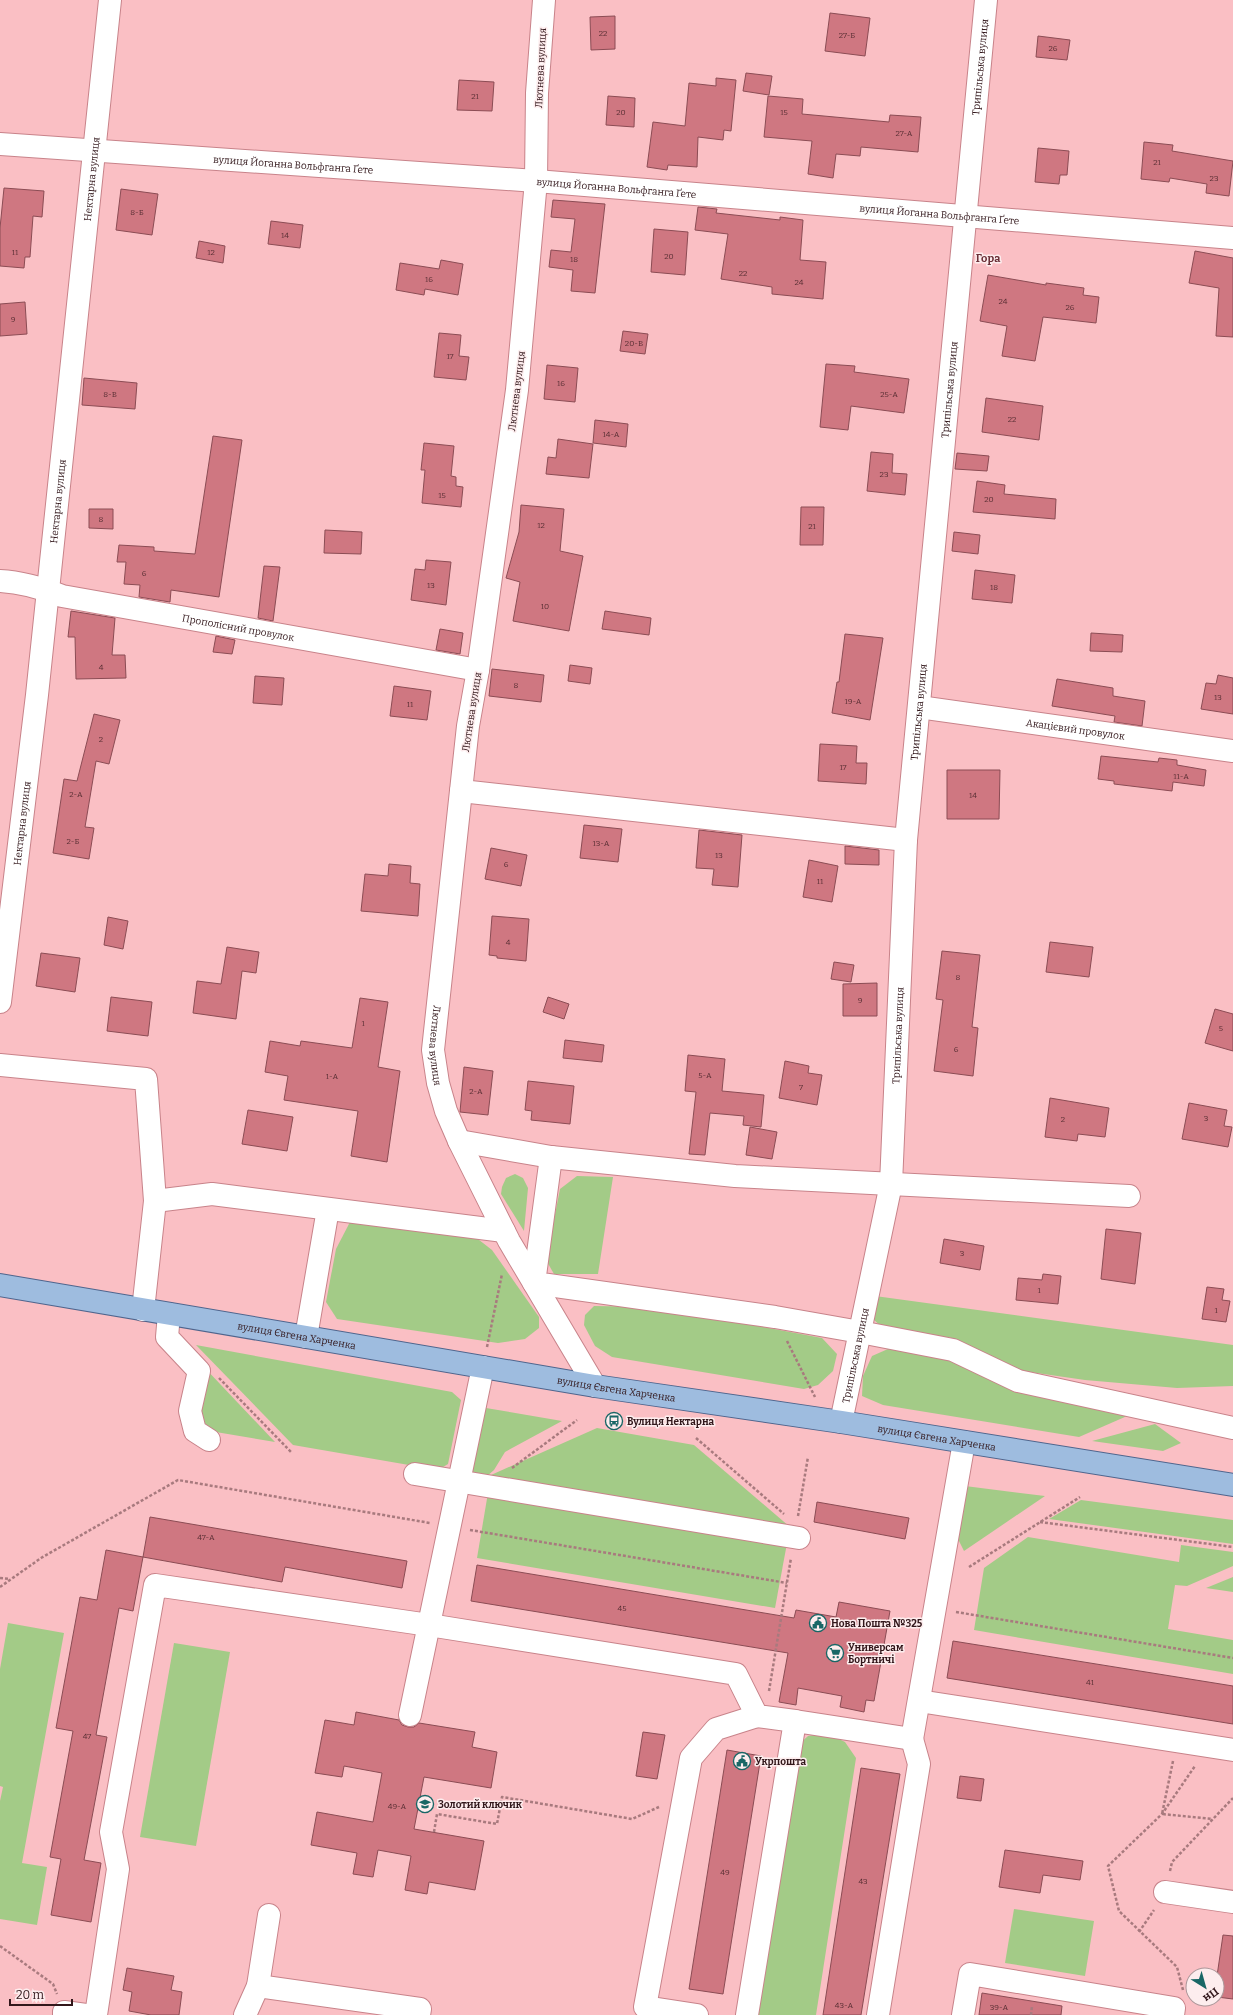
<svg xmlns="http://www.w3.org/2000/svg" width="1233" height="2015" viewBox="0 0 1233 2015" font-family="Bitter,serif">
	<style>
		.green { fill: #a3cb87 }
		.building { fill: #cf7781; stroke: #8b4c54 }
		.lines { fill: none; stroke-linecap: round; stroke-linejoin: round }
		.minor-casing { stroke: #c8838a; stroke-width: 24 }
		.major-casing { stroke: #4f658d; stroke-width: 24 }
		.path { stroke: #a87a7e; stroke-width: 2.5; stroke-dasharray: 3 2; stroke-linecap: butt }
		.minor { stroke: #fff; stroke-width: 22 }
		.major { stroke: #9ebcdf; stroke-width: 22 }
		.labels { text-anchor: middle; stroke-width: 3; stroke-linejoin: round; paint-order: stroke }
		.number-label { font-size: 8px; fill: #592f34 }
		.street-label { font-size: 10px; fill: #32171b; stroke: #fdedee }
		.poi-label { font-size: 10px; font-weight: bold; fill: #32171b; stroke: #fdedee; text-anchor: start }
		.neighbourhood-label { font-size: 11px; font-weight: bold; fill: #6b3038; stroke: #fdedee }
	</style>
	<rect width="100%" height="100%" fill="#fabfc4"/>
	<g class="green">
		<polygon points="515,1174 523,1178 528,1188 524,1231 501,1194 502,1187 506,1178"/>
		<polygon points="577,1176 613,1177 598,1274 554,1274 546,1260 560,1189"/>
		<polygon points="350,1222 474,1236 492,1250 539,1317 539,1328 525,1339 498,1343 337,1319 326,1302 336,1249"/>
		<polygon points="875,1296 1233,1345 1233,1386 1177,1388 1085,1380 1016,1370 949,1337 908,1338 885,1330 873,1319"/>
		<polygon points="594,1306 657,1307 822,1338 837,1354 833,1371 818,1385 804,1389 612,1357 595,1346 584,1325 585,1315"/>
		<polygon points="196,1345 452,1392 461,1400 448,1464 438,1470 293,1445"/>
		<polygon points="888,1349 932,1355 1134,1413 1079,1437 883,1405 862,1396 863,1376 872,1356"/>
		<polygon points="204,1367 275,1442 204,1430 198,1406"/>
		<polygon points="480,1407 562,1421 505,1452 494,1470 486,1477 473,1475 466,1467"/>
		<polygon points="1155,1424 1181,1443 1163,1451 1092,1441"/>
		<polygon points="597,1428 694,1445 790,1527 775,1608 477,1558 491,1475"/>
		<polygon points="965,1486 1045,1496 964,1551 955,1533"/>
		<polygon points="1081,1500 1233,1520 1233,1544 1049,1519"/>
		<polygon points="1028,1537 1179,1562 1181,1545 1233,1552 1233,1566 1187,1586 1175,1585 1168,1629 1233,1640 1233,1674 974,1630 984,1568"/>
		<polygon points="1233,1577 1233,1592 1206,1588"/>
		<polygon points="8,1623 64,1633 22,1863 47,1867 37,1925 0,1919 0,1801 3,1787 0,1786 0,1669"/>
		<polygon points="174,1643 230,1652 196,1846 140,1837"/>
		<polygon points="827,1733 845,1742 856,1758 816,2015 750,2015 795,1748 808,1736"/>
		<polygon points="1014,1909 1094,1921 1085,1976 1005,1963"/>
	</g>
	<g class="building">
		<polygon points="830,13 870,18 865,56 825,51"/>
		<polygon points="615,16 615,49 591,50 590,17"/>
		<polygon points="1038,36 1070,40 1067,60 1036,57"/>
		<polygon points="746,73 772,76 769,95 743,91"/>
		<polygon points="716,78 736,80 731,131 724,130 723,140 698,137 697,167 668,165 667,170 647,167 653,122 685,126 689,83 716,86"/>
		<polygon points="459,80 494,82 492,111 457,110"/>
		<polygon points="608,96 635,98 634,127 606,125"/>
		<polygon points="768,96 803,99 802,114 889,122 890,115 921,117 918,152 861,147 860,156 836,154 833,178 808,174 812,141 764,137"/>
		<polygon points="1144,142 1173,145 1172,151 1233,161 1229,196 1206,193 1207,184 1170,178 1169,182 1141,179"/>
		<polygon points="1038,148 1069,151 1067,175 1060,175 1059,184 1035,182"/>
		<polygon points="4,188 44,191 42,217 33,216 30,257 25,257 24,268 0,266 0,228"/>
		<polygon points="121,189 158,194 152,235 116,230"/>
		<polygon points="553,200 605,204 595,293 571,291 573,270 549,267 551,250 571,252 575,219 551,217"/>
		<polygon points="698,207 717,209 716,213 780,220 780,217 803,220 800,260 826,262 823,299 772,294 772,287 721,279 728,234 695,230"/>
		<polygon points="271,221 303,225 300,248 268,244"/>
		<polygon points="654,229 688,232 685,275 651,272"/>
		<polygon points="199,241 225,246 223,263 196,258"/>
		<polygon points="1195,251 1233,258 1233,337 1216,336 1219,288 1189,283"/>
		<polygon points="441,260 463,264 458,295 425,289 424,295 396,290 400,263 439,269"/>
		<polygon points="988,275 1046,285 1046,283 1084,288 1083,295 1099,297 1096,323 1043,317 1035,361 1002,356 1007,326 980,321"/>
		<polygon points="25,302 27,334 0,336 0,304"/>
		<polygon points="623,331 648,334 645,354 620,351"/>
		<polygon points="439,333 461,335 459,356 469,357 466,380 434,377"/>
		<polygon points="826,364 855,366 854,372 909,379 904,413 851,406 848,430 820,427"/>
		<polygon points="547,365 578,368 575,402 544,399"/>
		<polygon points="84,378 137,383 135,409 82,405"/>
		<polygon points="986,398 1043,406 1039,440 982,432"/>
		<polygon points="595,420 628,424 626,447 593,443"/>
		<polygon points="213,436 242,440 219,597 171,590 170,602 139,597 140,585 124,584 126,562 117,562 119,545 154,547 154,551 195,554"/>
		<polygon points="558,439 593,444 589,478 546,474 548,457 556,458"/>
		<polygon points="424,443 454,446 451,476 456,477 456,486 463,487 461,507 422,503 425,470 421,470"/>
		<polygon points="871,452 893,454 892,473 907,474 905,495 867,491"/>
		<polygon points="957,453 989,456 987,471 955,469"/>
		<polygon points="977,481 1005,485 1004,494 1056,499 1055,519 973,512"/>
		<polygon points="521,505 564,509 560,551 583,556 569,631 513,621 520,582 506,578 519,532"/>
		<polygon points="801,507 824,507 823,545 800,545"/>
		<polygon points="89,509 113,509 113,529 89,528"/>
		<polygon points="325,530 362,532 361,554 324,553"/>
		<polygon points="954,532 980,535 978,554 952,551"/>
		<polygon points="426,560 451,562 446,605 411,600 415,569 425,570"/>
		<polygon points="264,566 280,567 273,621 258,618"/>
		<polygon points="975,570 1015,575 1012,603 972,599"/>
		<polygon points="71,611 115,618 112,655 125,655 126,678 76,679 75,637 68,637"/>
		<polygon points="605,611 651,618 649,635 602,629"/>
		<polygon points="440,629 463,633 460,654 436,650"/>
		<polygon points="1091,633 1123,635 1122,652 1090,651"/>
		<polygon points="845,634 883,638 870,720 832,713 837,682 839,682"/>
		<polygon points="216,636 235,640 232,654 213,652"/>
		<polygon points="570,665 592,668 590,684 568,681"/>
		<polygon points="492,669 544,675 541,702 489,696"/>
		<polygon points="1218,675 1233,678 1233,714 1201,709 1206,683 1216,684"/>
		<polygon points="255,676 284,678 282,705 253,703"/>
		<polygon points="1057,679 1113,688 1113,696 1145,701 1142,726 1114,722 1115,716 1052,706"/>
		<polygon points="394,686 431,691 427,720 390,716"/>
		<polygon points="94,714 120,720 109,764 96,761 85,827 94,828 89,859 53,853 64,779 77,781"/>
		<polygon points="820,744 857,746 856,763 867,763 866,784 818,781"/>
		<polygon points="1101,756 1158,762 1159,758 1177,760 1177,765 1206,770 1204,786 1173,782 1172,791 1114,784 1114,781 1098,779"/>
		<polygon points="947,770 1000,770 999,819 947,819"/>
		<polygon points="584,825 622,829 618,862 580,858"/>
		<polygon points="699,830 742,835 738,887 712,885 714,869 696,868"/>
		<polygon points="845,846 879,850 879,865 845,864"/>
		<polygon points="491,848 527,855 521,886 485,879"/>
		<polygon points="809,860 838,866 832,902 803,897"/>
		<polygon points="389,864 411,866 410,883 420,884 418,916 361,911 365,874 388,876"/>
		<polygon points="492,916 529,919 526,961 497,958 497,956 489,955"/>
		<polygon points="108,917 128,921 123,949 104,945"/>
		<polygon points="1050,942 1093,947 1089,977 1046,972"/>
		<polygon points="227,947 259,952 256,973 242,971 236,1019 193,1013 197,981 221,984"/>
		<polygon points="942,951 980,955 972,1027 978,1028 973,1076 934,1071 943,1000 936,999"/>
		<polygon points="41,953 80,958 75,992 36,986"/>
		<polygon points="834,962 854,965 851,982 831,979"/>
		<polygon points="877,983 877,1016 843,1016 843,984"/>
		<polygon points="111,997 152,1002 148,1036 107,1031"/>
		<polygon points="548,997 569,1004 564,1019 543,1012"/>
		<polygon points="360,998 388,1002 378,1067 400,1071 387,1162 351,1156 358,1111 284,1100 288,1076 265,1072 270,1041 300,1046 301,1041 352,1048"/>
		<polygon points="1215,1009 1233,1014 1233,1051 1205,1043"/>
		<polygon points="565,1040 604,1045 602,1062 563,1058"/>
		<polygon points="688,1055 725,1059 722,1091 764,1095 761,1127 743,1125 744,1116 710,1113 705,1155 689,1154 696,1092 685,1091"/>
		<polygon points="785,1061 809,1066 808,1073 822,1075 817,1105 779,1098"/>
		<polygon points="464,1067 493,1071 488,1115 460,1112"/>
		<polygon points="528,1081 574,1086 570,1124 531,1120 532,1111 525,1110"/>
		<polygon points="1050,1098 1109,1108 1105,1137 1078,1134 1077,1141 1045,1137"/>
		<polygon points="1189,1103 1227,1110 1224,1126 1232,1127 1228,1147 1182,1139"/>
		<polygon points="248,1110 293,1117 287,1151 242,1144"/>
		<polygon points="750,1127 777,1132 772,1159 746,1155"/>
		<polygon points="1106,1229 1141,1233 1135,1284 1101,1279"/>
		<polygon points="944,1239 984,1246 980,1270 940,1263"/>
		<polygon points="1043,1274 1061,1276 1058,1304 1016,1300 1018,1278 1042,1280"/>
		<polygon points="1207,1287 1224,1289 1222,1300 1230,1301 1226,1322 1202,1319"/>
		<polygon points="817,1502 909,1518 905,1539 814,1522"/>
		<polygon points="150,1517 407,1561 402,1588 285,1567 282,1582 143,1557"/>
		<polygon points="106,1550 143,1557 133,1611 119,1608 96,1735 107,1737 84,1860 101,1863 91,1922 51,1915 61,1859 50,1857 73,1731 56,1728 80,1597 97,1600"/>
		<polygon points="477,1565 794,1618 796,1610 836,1617 839,1602 890,1611 874,1701 866,1700 864,1712 840,1707 842,1696 798,1688 796,1705 779,1702 788,1653 471,1601"/>
		<polygon points="953,1641 1233,1686 1233,1724 947,1678"/>
		<polygon points="356,1712 399,1720 402,1725 408,1727 414,1727 419,1723 475,1732 472,1747 497,1752 491,1788 424,1777 414,1829 484,1841 475,1890 429,1882 427,1894 405,1890 411,1856 378,1850 373,1877 353,1874 357,1853 311,1845 317,1812 373,1822 382,1773 344,1766 342,1777 315,1773 325,1720 354,1725"/>
		<polygon points="643,1732 665,1735 657,1779 636,1776"/>
		<polygon points="727,1750 761,1756 723,1994 689,1989"/>
		<polygon points="861,1768 900,1774 861,2015 823,2015"/>
		<polygon points="960,1776 984,1779 981,1801 957,1798"/>
		<polygon points="1005,1850 1083,1861 1080,1880 1043,1875 1040,1893 999,1887"/>
		<polygon points="1223,1935 1233,1936 1233,1999 1217,1997 1217,1976"/>
		<polygon points="127,1968 174,1976 171,1990 182,1992 179,2015 151,2015 129,2011 132,1992 123,1990"/>
		<polygon points="982,1993 1062,2006 1061,2015 979,2015"/>
	</g>
	<g class="lines">
		<g class="minor-casing">
			<g id="minor">
				<path id="s1" d="M 544,0 L 537,93 L 536,181 L 517,390 L 478,670 L 468,726 L 433,1050 L 438,1083 L 446,1111 L 459,1141 L 509,1241 L 595,1386"/>
				<path id="s2" d="M 0,144 L 536,181 L 1233,238"/>
				<path id="s3" d="M 0,581 C 21,582 42,588 62,596 L 478,670"/>
				<path id="s4" d="M 919,707 L 1233,751"/>
				<polyline points="461,791 906,840"/>
				<path id="s5" d="M 0,1002 L 37,695 L 110,0"/>
				<polyline points="0,1065 146,1079 155,1201"/>
				<polyline points="459,1141 551,1157 735,1176 1129,1196"/>
				<polyline points="551,1157 534,1283 775,1317 860,1332 953,1350 1018,1381 1233,1428"/>
				<polyline points="143,1310 155,1201 212,1194 504,1231"/>
				<polyline points="169,1314 167,1337 199,1371 190,1411 195,1431 209,1440"/>
				<polyline points="306,1337 328,1209"/>
				<path id="s6" d="M 841,1422 L 891,1184 L 906,840 L 986,0"/>
				<polyline points="415,1474 799,1538"/>
				<polyline points="919,1701 1233,1750"/>
				<polyline points="410,1715 483,1367"/>
				<polyline points="1165,1892 1233,1902"/>
				<polyline points="258,1986 420,2009 419,2015"/>
				<polyline points="64,2015 64,2012 86,2015"/>
				<polyline points="96,2015 118,1869 111,1832 155,1585 429,1625 736,1674 757,1716 795,1721"/>
				<polyline points="245,2015 258,1986 269,1915"/>
				<polyline points="697,2015 645,2007 691,1758 716,1729 757,1716"/>
				<polyline points="747,2015 795,1721 912,1739 964,1442"/>
				<polyline points="878,2015 919,1764 912,1739"/>
				<polyline points="963,2015 970,1974 1174,2008 1173,2015"/>
			</g>
		</g>
		<g class="major-casing">
			<g id="major">
				<path id="s7" d="M 0,1285 L 595,1386 L 841,1422 L 1233,1485"/>
			</g>
		</g>
		<g class="path">
			<polyline points="787,1341 815,1397"/>
			<polyline points="487,1347 502,1274"/>
			<polyline points="219,1378 292,1453"/>
			<polyline points="696,1438 784,1514"/>
			<polyline points="512,1468 577,1420"/>
			<polyline points="798,1516 808,1457"/>
			<polyline points="1040,1522 1233,1547"/>
			<polyline points="470,1530 787,1583"/>
			<polyline points="969,1567 1080,1497"/>
			<polyline points="0,1578 10,1579"/>
			<polyline points="0,1587 41,1558 178,1480 430,1523"/>
			<polyline points="956,1612 1233,1658"/>
			<polyline points="769,1691 791,1558"/>
			<polyline points="1173,1761 1162,1814 1212,1819"/>
			<polyline points="434,1832 437,1814 497,1824 502,1797 632,1819 659,1807"/>
			<polyline points="1170,1871 1172,1862 1233,1798"/>
			<polyline points="1139,1932 1154,1910"/>
			<polyline points="0,1946 53,1984 57,1994"/>
			<polyline points="1183,1990 1177,1967 1119,1911 1108,1866 1162,1814 1195,1766"/>
			<polyline points="1031,2015 1032,2006"/>
		</g>
		<use href="#minor" class="minor"/>
		<use href="#major" class="major"/>
	</g>
	<defs>
		<g id="bus-ring" transform="scale(0.9)"><circle r="9.5" fill="#fdedee" stroke="#196766" stroke-width="1.5"/><path d="M-5-6H5V4H4V6H2V4H-2V6H-4V4H-5ZM-3.5-4V0h7V-4ZM-3.5 1.2v1.5H-2V1.2ZM2 1.2v1.5H3.5V1.2Z" fill="#196766"/></g>
		<g id="civic-ring" transform="scale(0.9)"><circle r="9.5" fill="#fdedee" stroke="#196766" stroke-width="1.5"/><path d="M-.6-6.5H3V-4.5H.6V-3L4-1V1h2V6H-6V1h2V-1L-.6-3ZM-1.2 2.5V6h2.4V2.5Z" fill="#196766"/></g>
		<g id="supermarket-ring" transform="scale(0.9)"><circle r="9.5" fill="#fdedee" stroke="#196766" stroke-width="1.5"/><path d="M-6-5.5h2.5l.6 2H6L4.5 2H-2.5L-4.4-4H-6ZM-1.5 3.2a1.3 1.3 0 1 0 .1 0ZM3 3.2a1.3 1.3 0 1 0 .1 0Z" fill="#196766"/></g>
		<g id="school-ring" transform="scale(0.9)"><circle r="9.5" fill="#fdedee" stroke="#196766" stroke-width="1.5"/><path d="M0-5L7-2L0 1L-7-2ZM-4 1L0 2.5L4 1V4Q0 6-4 4Z" fill="#196766"/></g>
	</defs>
	<g fill-rule="evenodd">
		<use href="#bus-ring" x="614" y="1421"/>
		<use href="#civic-ring" x="818" y="1623"/>
		<use href="#supermarket-ring" x="835" y="1653"/>
		<use href="#civic-ring" x="742" y="1761"/>
		<use href="#school-ring" x="425" y="1804"/>
	</g>
	<g class="labels">
		<g class="number-label">
			<text x="603" y="36">22</text>
			<text x="847" y="38">27-Б</text>
			<text x="1053" y="51">26</text>
			<text x="475" y="99">21</text>
			<text x="621" y="115">20</text>
			<text x="784" y="115">15</text>
			<text x="904" y="136">27-А</text>
			<text x="1157" y="165">21</text>
			<text x="1214" y="181">23</text>
			<text x="137" y="215">8-Б</text>
			<text x="285" y="238">14</text>
			<text x="15" y="255">11</text>
			<text x="211" y="255">12</text>
			<text x="669" y="259">20</text>
			<text x="574" y="262">18</text>
			<text x="743" y="276">22</text>
			<text x="429" y="282">16</text>
			<text x="799" y="285">24</text>
			<text x="1003" y="304">24</text>
			<text x="1070" y="310">26</text>
			<text x="13" y="322">9</text>
			<text x="634" y="346">20-В</text>
			<text x="450" y="359">17</text>
			<text x="561" y="386">16</text>
			<text x="110" y="397">8-В</text>
			<text x="889" y="397">25-А</text>
			<text x="1012" y="422">22</text>
			<text x="611" y="437">14-А</text>
			<text x="884" y="477">23</text>
			<text x="442" y="498">15</text>
			<text x="989" y="502">20</text>
			<text x="101" y="522">8</text>
			<text x="541" y="528">12</text>
			<text x="812" y="529">21</text>
			<text x="144" y="576">6</text>
			<text x="431" y="588">13</text>
			<text x="994" y="590">18</text>
			<text x="545" y="609">10</text>
			<text x="101" y="670">4</text>
			<text x="516" y="688">8</text>
			<text x="1218" y="700">13</text>
			<text x="853" y="704">19-А</text>
			<text x="410" y="707">11</text>
			<text x="101" y="742">2</text>
			<text x="843" y="770">17</text>
			<text x="1181" y="779">11-А</text>
			<text x="76" y="797">2-А</text>
			<text x="973" y="798">14</text>
			<text x="73" y="844">2-Б</text>
			<text x="601" y="846">13-А</text>
			<text x="719" y="858">13</text>
			<text x="506" y="867">6</text>
			<text x="820" y="884">11</text>
			<text x="508" y="945">4</text>
			<text x="958" y="980">8</text>
			<text x="860" y="1003">9</text>
			<text x="363" y="1026">1</text>
			<text x="1221" y="1031">5</text>
			<text x="956" y="1052">6</text>
			<text x="705" y="1078">5-А</text>
			<text x="332" y="1079">1-А</text>
			<text x="801" y="1090">7</text>
			<text x="476" y="1094">2-А</text>
			<text x="1206" y="1121">3</text>
			<text x="1063" y="1122">2</text>
			<text x="962" y="1256">3</text>
			<text x="1039" y="1293">1</text>
			<text x="1216" y="1313">1</text>
			<text x="206" y="1540">47-А</text>
			<text x="622" y="1611">45</text>
			<text x="1090" y="1685">41</text>
			<text x="87" y="1739">47</text>
			<text x="397" y="1809">49-А</text>
			<text x="725" y="1875">49</text>
			<text x="863" y="1884">43</text>
			<text x="844" y="2008">43-А</text>
			<text x="999" y="2010">39-А</text>
		</g>
		<g class="street-label">
			<text dy="4" stroke="none"><textPath href="#s6" startOffset="1364">Трипільська вулиця</textPath></text>
			<text transform="translate(540 68) rotate(-87)" y="4">Лютнева вулиця</text>
			<text dy="4" stroke="none"><textPath href="#s2" startOffset="294">вулиця Йоганна Вольфганга Ґете</textPath></text>
			<text dy="4" stroke="none"><textPath href="#s5" startOffset="828">Нектарна вулиця</textPath></text>
			<text dy="4" stroke="none"><textPath href="#s2" startOffset="618">вулиця Йоганна Вольфганга Ґете</textPath></text>
			<text dy="4" stroke="none"><textPath href="#s2" startOffset="942">вулиця Йоганна Вольфганга Ґете</textPath></text>
			<text dy="4" stroke="none"><textPath href="#s6" startOffset="1040">Трипільська вулиця</textPath></text>
			<text transform="translate(516 391) rotate(-83)" y="4">Лютнева вулиця</text>
			<text dy="4" stroke="none"><textPath href="#s5" startOffset="504">Нектарна вулиця</textPath></text>
			<text dy="4" stroke="none"><textPath href="#s3" startOffset="243">Прополісний провулок</textPath></text>
			<text transform="translate(471 712) rotate(-81)" y="4">Лютнева вулиця</text>
			<text dy="4" stroke="none"><textPath href="#s6" startOffset="716">Трипільська вулиця</textPath></text>
			<text dy="4" stroke="none"><textPath href="#s4" startOffset="158">Акацієвий провулок</textPath></text>
			<text dy="4" stroke="none"><textPath href="#s5" startOffset="180">Нектарна вулиця</textPath></text>
			<text dy="4" stroke="none"><textPath href="#s6" startOffset="392">Трипільська вулиця</textPath></text>
			<text dy="4" stroke="none"><textPath href="#s1" startOffset="1052">Лютнева вулиця</textPath></text>
			<text dy="4" stroke="none"><textPath href="#s7" startOffset="301">вулиця Євгена Харченка</textPath></text>
			<text dy="4" stroke="none"><textPath href="#s6" startOffset="68">Трипільська вулиця</textPath></text>
			<text dy="4" stroke="none"><textPath href="#s7" startOffset="625">вулиця Євгена Харченка</textPath></text>
			<text dy="4" stroke="none"><textPath href="#s7" startOffset="949">вулиця Євгена Харченка</textPath></text>
		</g>
		<g class="poi-label">
			<text x="627" y="1425">Вулиця Нектарна</text>
			<text x="831" y="1627">Нова Пошта №325</text>
			<text x="848" y="1651">Универсам<tspan x="848" dy="12">Бортничі</tspan></text>
			<text x="755" y="1765">Укрпошта</text>
			<text x="438" y="1808">Золотий ключик</text>
		</g>
		<g class="neighbourhood-label">
			<text x="988" y="262">Гора</text>
		</g>
	</g>
	<g transform="translate(1205 1987) rotate(143)"><circle r="19" fill="#fdedee" stroke="#ac979a"/>
	<path d="M0-3L7 15L0 10L-7 15Z" fill="#196766"/>
	<text y="-6" font-size="11" font-weight="bold" text-anchor="middle" fill="#32171b">Пн</text>
	</g>
	<path d="M10 1999v6h62v-6" fill="none" stroke="#32171b" stroke-width="2"/>
	<text x="16" y="1999" font-size="12" fill="#32171b" stroke="#fdedee" stroke-width="3" paint-order="stroke">20 m</text>
</svg>
